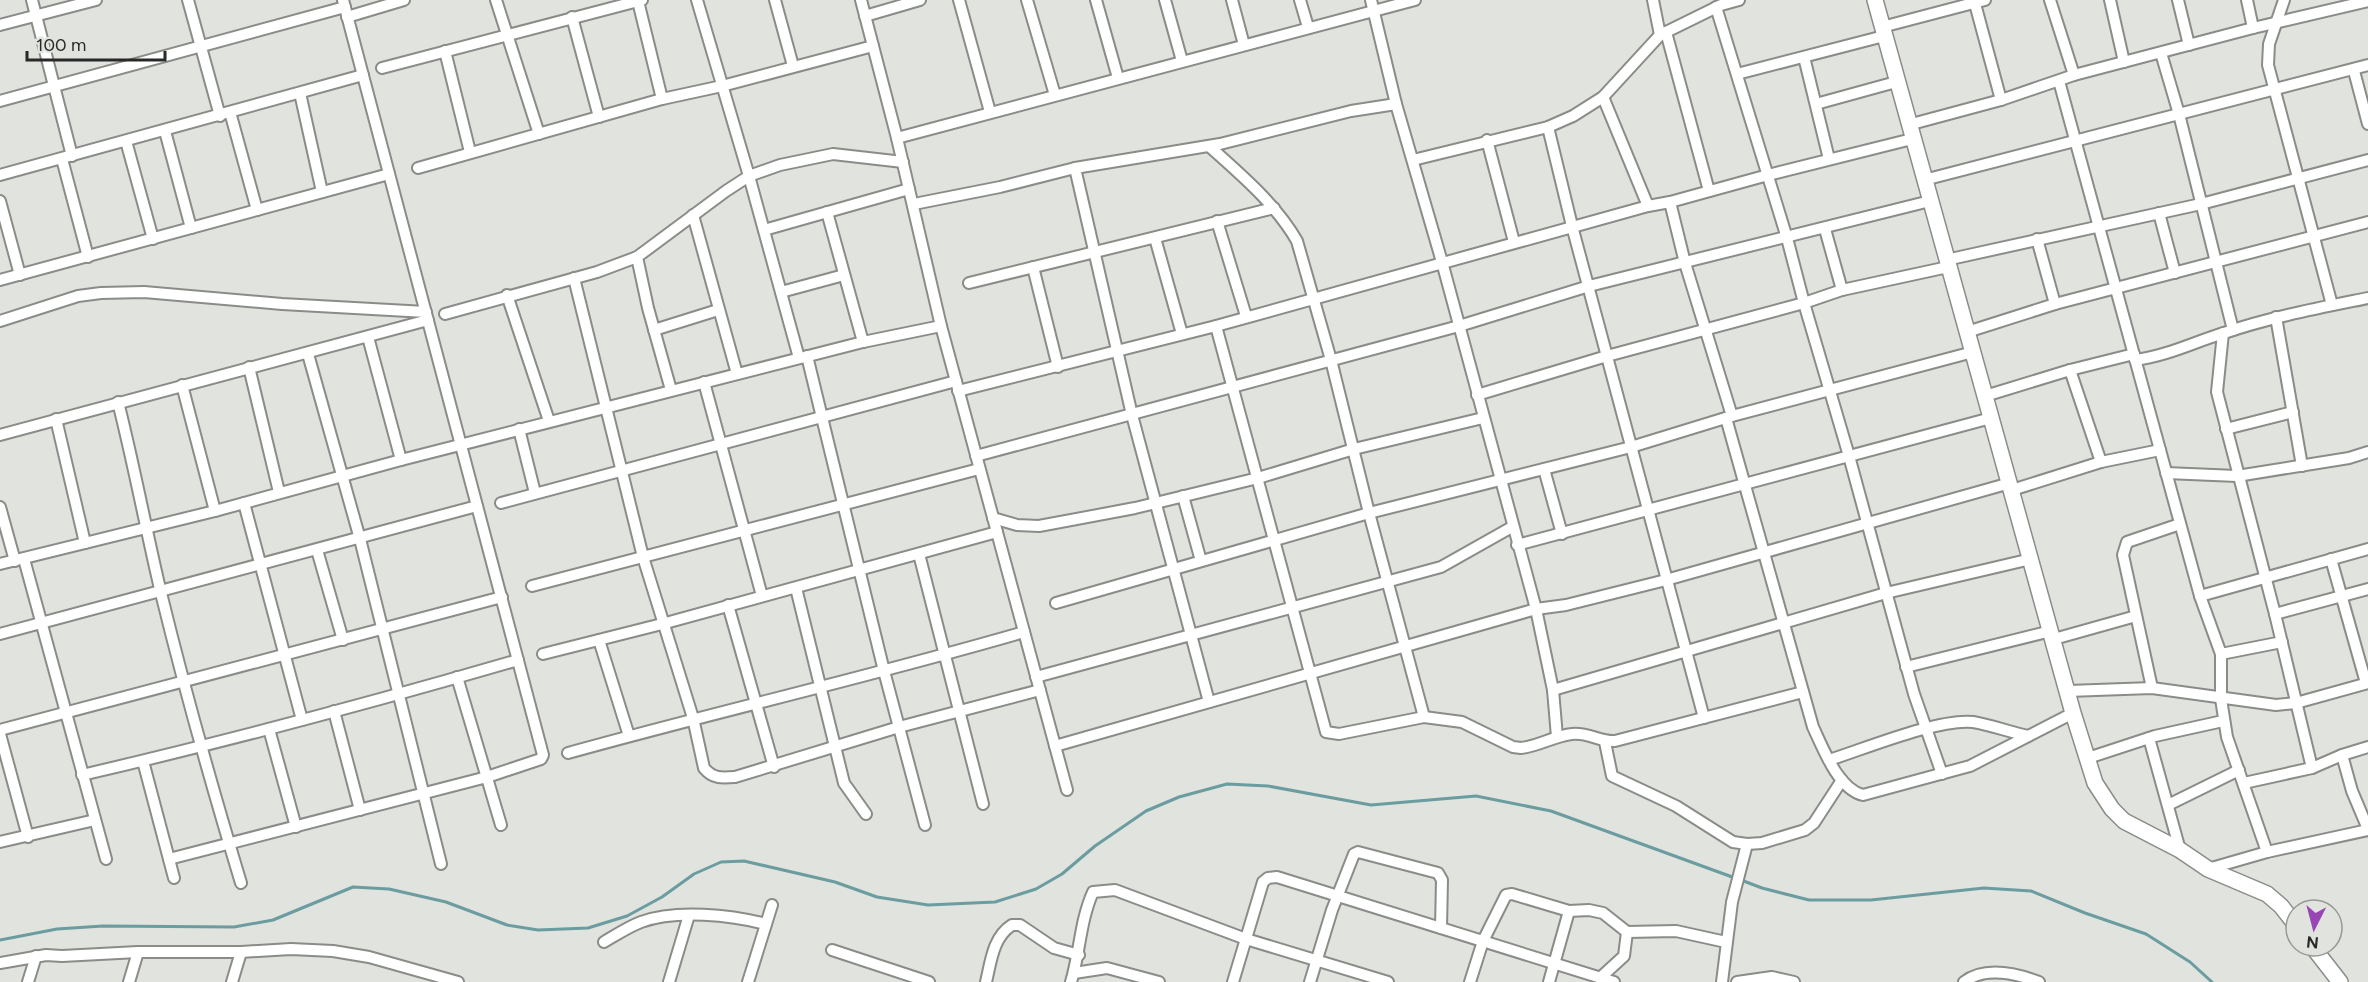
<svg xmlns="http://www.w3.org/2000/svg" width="2368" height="982" viewBox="0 0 2368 982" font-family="Figtree,sans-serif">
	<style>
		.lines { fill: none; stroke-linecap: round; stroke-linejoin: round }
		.stream { stroke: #6b9c9f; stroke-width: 3 }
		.street-casing { stroke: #8a8c88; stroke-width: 14 }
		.secondary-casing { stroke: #8a8c88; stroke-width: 18 }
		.street { stroke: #fff; stroke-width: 10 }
		.secondary { stroke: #fff; stroke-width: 15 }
	</style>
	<rect width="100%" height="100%" fill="#e0e3de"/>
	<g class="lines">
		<g class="stream">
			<polyline points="1741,880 1762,888 1809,900 1871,900 1984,888 2031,891 2085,913 2146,934 2190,962 2212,982"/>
			<polyline points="0,940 57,929 103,926 234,927 273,920 353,887 389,889 446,902 507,925 538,930 588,928 627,916 662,897 694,874 721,862 744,861 835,882 877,897 928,905 995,902 1036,889 1062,874 1095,846 1146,811 1179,797 1227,784 1268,786 1371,805 1476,796 1551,811 1735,878"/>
		</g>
		<g class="street-casing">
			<g id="street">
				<polyline points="32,0 72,156"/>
				<polyline points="188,0 220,116"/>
				<polyline points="496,0 539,134"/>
				<polyline points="697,0 749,176 799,358"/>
				<polyline points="775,0 793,66"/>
				<polyline points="861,0 897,138 941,326 1067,790"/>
				<polyline points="959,0 990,112"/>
				<polyline points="1027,0 1055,95"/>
				<polyline points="1096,0 1118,78"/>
				<polyline points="1165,0 1182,61"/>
				<polyline points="1232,0 1244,45"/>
				<polyline points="1300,0 1308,27"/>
				<polyline points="1371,0 1396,104 1442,262 1536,609 1553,690 1557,737"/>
				<polyline points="1653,0 1660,35"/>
				<polyline points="1974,0 2001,100"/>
				<polyline points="2050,0 2074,75"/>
				<polyline points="2110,0 2124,62"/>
				<polyline points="2178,0 2189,45"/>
				<polyline points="2247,0 2253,28"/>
				<polyline points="2284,0 2269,44 2268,65 2332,305"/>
				<polyline points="638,1 662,99"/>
				<polyline points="1716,7 1787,238 1804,303 1849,456 1914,694 1942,774"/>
				<polyline points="865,16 920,0"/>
				<polyline points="347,17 404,0"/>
				<polyline points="572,17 599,117"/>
				<polyline points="0,25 96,0"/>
				<polyline points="1882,27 1985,0"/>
				<polyline points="1666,32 1709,191"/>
				<polyline points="445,51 470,152"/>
				<polyline points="2161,53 2179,114 2233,330"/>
				<polyline points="1804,57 1829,159"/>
				<polyline points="382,68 642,0"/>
				<polyline points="2354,71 2368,124"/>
				<polyline points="1737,74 1884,36"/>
				<polyline points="2059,81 2200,596 2221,654 2221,699 2227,737 2267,852"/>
				<polyline points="300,93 322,192"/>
				<polyline points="1603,97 1648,206"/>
				<polyline points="0,101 345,7"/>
				<polyline points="1816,104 1896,82"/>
				<polyline points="230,112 257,210"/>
				<polyline points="1908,125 2001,100 2074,75 2253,28 2368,1"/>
				<polyline points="1548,127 1572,226 1704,718"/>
				<polyline points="165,131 191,228"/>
				<polyline points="897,138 1415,0"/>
				<polyline points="1487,140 1514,242"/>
				<polyline points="126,141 153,239"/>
				<path d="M 1209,146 C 1241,175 1275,203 1297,241 L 1331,360 L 1369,513 L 1424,717"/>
				<polyline points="62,159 88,257"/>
				<polyline points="1413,160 1548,127 1573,116 1603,97 1660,35 1721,5 1739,0"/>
				<polyline points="418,168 662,99 722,86 873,46"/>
				<polyline points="1075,168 1132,415 1209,702"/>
				<polyline points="0,175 363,75"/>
				<polyline points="1924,180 2368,65"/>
				<polyline points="0,201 20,275"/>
				<polyline points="1670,202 1685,263 1732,416"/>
				<polyline points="914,204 1000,187 1075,168 1220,144 1351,111 1396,104"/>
				<polyline points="827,212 863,342"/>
				<polyline points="2159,213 2175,273"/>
				<polyline points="693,215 737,374"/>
				<polyline points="1217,221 1246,316"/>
				<polyline points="1825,229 1842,290"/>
				<polyline points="764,230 909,189"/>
				<polyline points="1155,238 1182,334"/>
				<polyline points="2037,239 2055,304"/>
				<polyline points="637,257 648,308 671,390"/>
				<polyline points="1946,260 2201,204 2368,160"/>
				<polyline points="1033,267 1058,367"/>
				<path d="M 574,278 L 643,557 L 693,718 L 704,768 C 713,779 722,778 735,777 L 899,727 L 1040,690"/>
				<polyline points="0,280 389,174"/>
				<polyline points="969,283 1274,208"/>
				<polyline points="781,292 844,275"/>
				<polyline points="507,295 549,421"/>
				<polyline points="445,314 597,272 637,257 726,191 749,176 780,165 833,154 903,162"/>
				<polyline points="2276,317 2302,466"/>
				<polyline points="0,321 78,296 101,293 144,292 282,304 426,312"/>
				<path d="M 1216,326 L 1326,732 L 1339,734 L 1424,717 L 1462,722 L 1513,747 L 1521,748 C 1539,746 1554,736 1572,734 C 1588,732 1600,742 1615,741 L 1803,692"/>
				<polyline points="654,330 718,310"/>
				<polyline points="1967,332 2055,304 2368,222"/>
				<polyline points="2223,333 2217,392 2275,614 2312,768"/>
				<polyline points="368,337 401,460"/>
				<polyline points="308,354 360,539 441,864"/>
				<polyline points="807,356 884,671 925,825"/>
				<path d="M 2135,360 C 2167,356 2194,342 2224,333 C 2271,317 2319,308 2368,298"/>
				<polyline points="249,367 279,492"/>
				<polyline points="2070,370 2101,462"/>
				<polyline points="704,382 762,596"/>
				<polyline points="182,385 215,511"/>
				<polyline points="958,391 1216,326 1648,206 1670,202 1768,175 1912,139"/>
				<polyline points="1477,395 1607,356 1804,303 1842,290 1948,267"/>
				<polyline points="1985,396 2070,370 2134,354"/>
				<path d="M 118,402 C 134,465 146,530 161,593 C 185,691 212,787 241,883"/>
				<path d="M 1726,418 L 1813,727 C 1823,748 1838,789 1863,795 L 1970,766 L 2073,713"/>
				<polyline points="56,419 85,543"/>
				<polyline points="519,429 535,493"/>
				<polyline points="2226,429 2293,412"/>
				<polyline points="0,435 428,320"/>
				<polyline points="976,456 1459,326 1589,286 1930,201"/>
				<polyline points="1544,469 1562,534"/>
				<polyline points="2166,473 2237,476 2349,458 2368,452"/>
				<polyline points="2012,490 2101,462 2160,450"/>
				<polyline points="1183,496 1201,561"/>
				<polyline points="244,503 302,720"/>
				<polyline points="501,503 956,381"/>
				<polyline points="0,507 15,561"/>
				<polyline points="993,518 1017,525 1039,526 1135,508 1258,478 1354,449 1483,418"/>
				<polyline points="1517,545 1991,418"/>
				<polyline points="317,550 343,640"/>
				<polyline points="919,554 983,804"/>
				<polyline points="24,559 106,859"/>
				<polyline points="2331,559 2366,683"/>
				<polyline points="0,564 215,511 401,460 863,342 941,326"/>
				<polyline points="532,586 979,469"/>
				<polyline points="796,588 844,783 866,814"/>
				<polyline points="2200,596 2368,549"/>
				<polyline points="1056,603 1369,513 1631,447 1732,416 1973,352"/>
				<polyline points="728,605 774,767"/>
				<polyline points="2275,614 2368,589"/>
				<polyline points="0,634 477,506"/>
				<polyline points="2054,639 2136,616"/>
				<polyline points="599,640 629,736"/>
				<polyline points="543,654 662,624 997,532"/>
				<polyline points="2221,654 2282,642"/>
				<polyline points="1906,667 2051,631"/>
				<polyline points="457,677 501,825"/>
				<polyline points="1036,677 1441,567 1512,527"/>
				<polyline points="2152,688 2123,555 2127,542 2180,524"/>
				<polyline points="1553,690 1886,593 2031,559"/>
				<polyline points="2068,691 2152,688 2276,705 2296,703 2368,683"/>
				<polyline points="334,711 360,810"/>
				<polyline points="269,729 296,827"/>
				<polyline points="0,730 502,597"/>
				<polyline points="0,734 28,837"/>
				<polyline points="2149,738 2180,850"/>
				<polyline points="1605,742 1612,776 1676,806 1733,842 1747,844 1762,843 1805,830 1814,823 1842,780"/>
				<polyline points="1055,746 1536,609 1566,605 1666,580 2010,483"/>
				<path d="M 568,753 C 719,711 873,676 1024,632"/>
				<polyline points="2342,755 2368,747"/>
				<polyline points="2088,758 2155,736 2223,721"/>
				<path d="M 1829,760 C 1864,749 1939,718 1973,722 C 1991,725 2010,732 2028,736"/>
				<polyline points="143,761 174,878"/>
				<path d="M 82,775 C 228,741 374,702 518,660"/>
				<polyline points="2244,783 2312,768 2342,755 2352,791 2368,829"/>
				<polyline points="2168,805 2239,770"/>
				<polyline points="0,842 95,820"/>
				<polyline points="169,859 487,777 541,759 543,755 343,0"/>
				<polyline points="2208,869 2267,852 2368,830"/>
				<path d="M 604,942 C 616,935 628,927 641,922 C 676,909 731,915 766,924"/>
				<polyline points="832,950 929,982"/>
				<polyline points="0,963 46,955 62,956 138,952 241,952 291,949 333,951 369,957 458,982"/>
				<polyline points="1074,973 1107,968 1159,982"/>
				<polyline points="1600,978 1624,956 1627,932"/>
				<polyline points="28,982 36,956"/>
				<polyline points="129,982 138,952"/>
				<polyline points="232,982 241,952"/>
				<polyline points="669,982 689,915"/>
				<polyline points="748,982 772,905"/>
				<path d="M 986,982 C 991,961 993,937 1012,925 L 1020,925 L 1054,948 L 1079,955"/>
				<path d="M 1071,982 C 1080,952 1080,921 1093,892 L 1115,890 L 1246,939 L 1388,982"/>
				<polyline points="1233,982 1263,882 1268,878 1277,877 1614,982"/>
				<polyline points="1310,982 1332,910 1354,854 1358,852 1438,873 1442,880 1441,928"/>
				<polyline points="1470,982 1483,941 1506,895 1512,894 1569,911 1589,910 1603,913 1627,932 1676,931 1726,942"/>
				<polyline points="1549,982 1569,911"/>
				<polyline points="1722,982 1732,902 1747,844"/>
				<polyline points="1737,982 1772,977 1794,982"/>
				<path d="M 1964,982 C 1985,966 2015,973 2039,982"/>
			</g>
		</g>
		<g class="secondary-casing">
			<g id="secondary">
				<polyline points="1875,0 2073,713 2095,783 2112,809 2124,821 2180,850 2208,869 2267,894 2281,906 2296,925"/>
				<polyline points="2312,946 2340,982"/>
			</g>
		</g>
		<use href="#street" class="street"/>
		<use href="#secondary" class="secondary"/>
	</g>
	<g transform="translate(2314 928) rotate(186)"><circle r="28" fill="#e0e3de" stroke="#969995" stroke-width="1.5"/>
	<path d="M0-4.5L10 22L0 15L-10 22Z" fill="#9946b5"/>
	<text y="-9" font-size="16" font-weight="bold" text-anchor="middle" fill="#282928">N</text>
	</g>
	<path d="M27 51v9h138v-9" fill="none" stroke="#282928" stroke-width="3"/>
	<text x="36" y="51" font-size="18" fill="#282928" stroke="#e0e3de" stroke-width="4.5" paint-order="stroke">100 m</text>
</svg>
